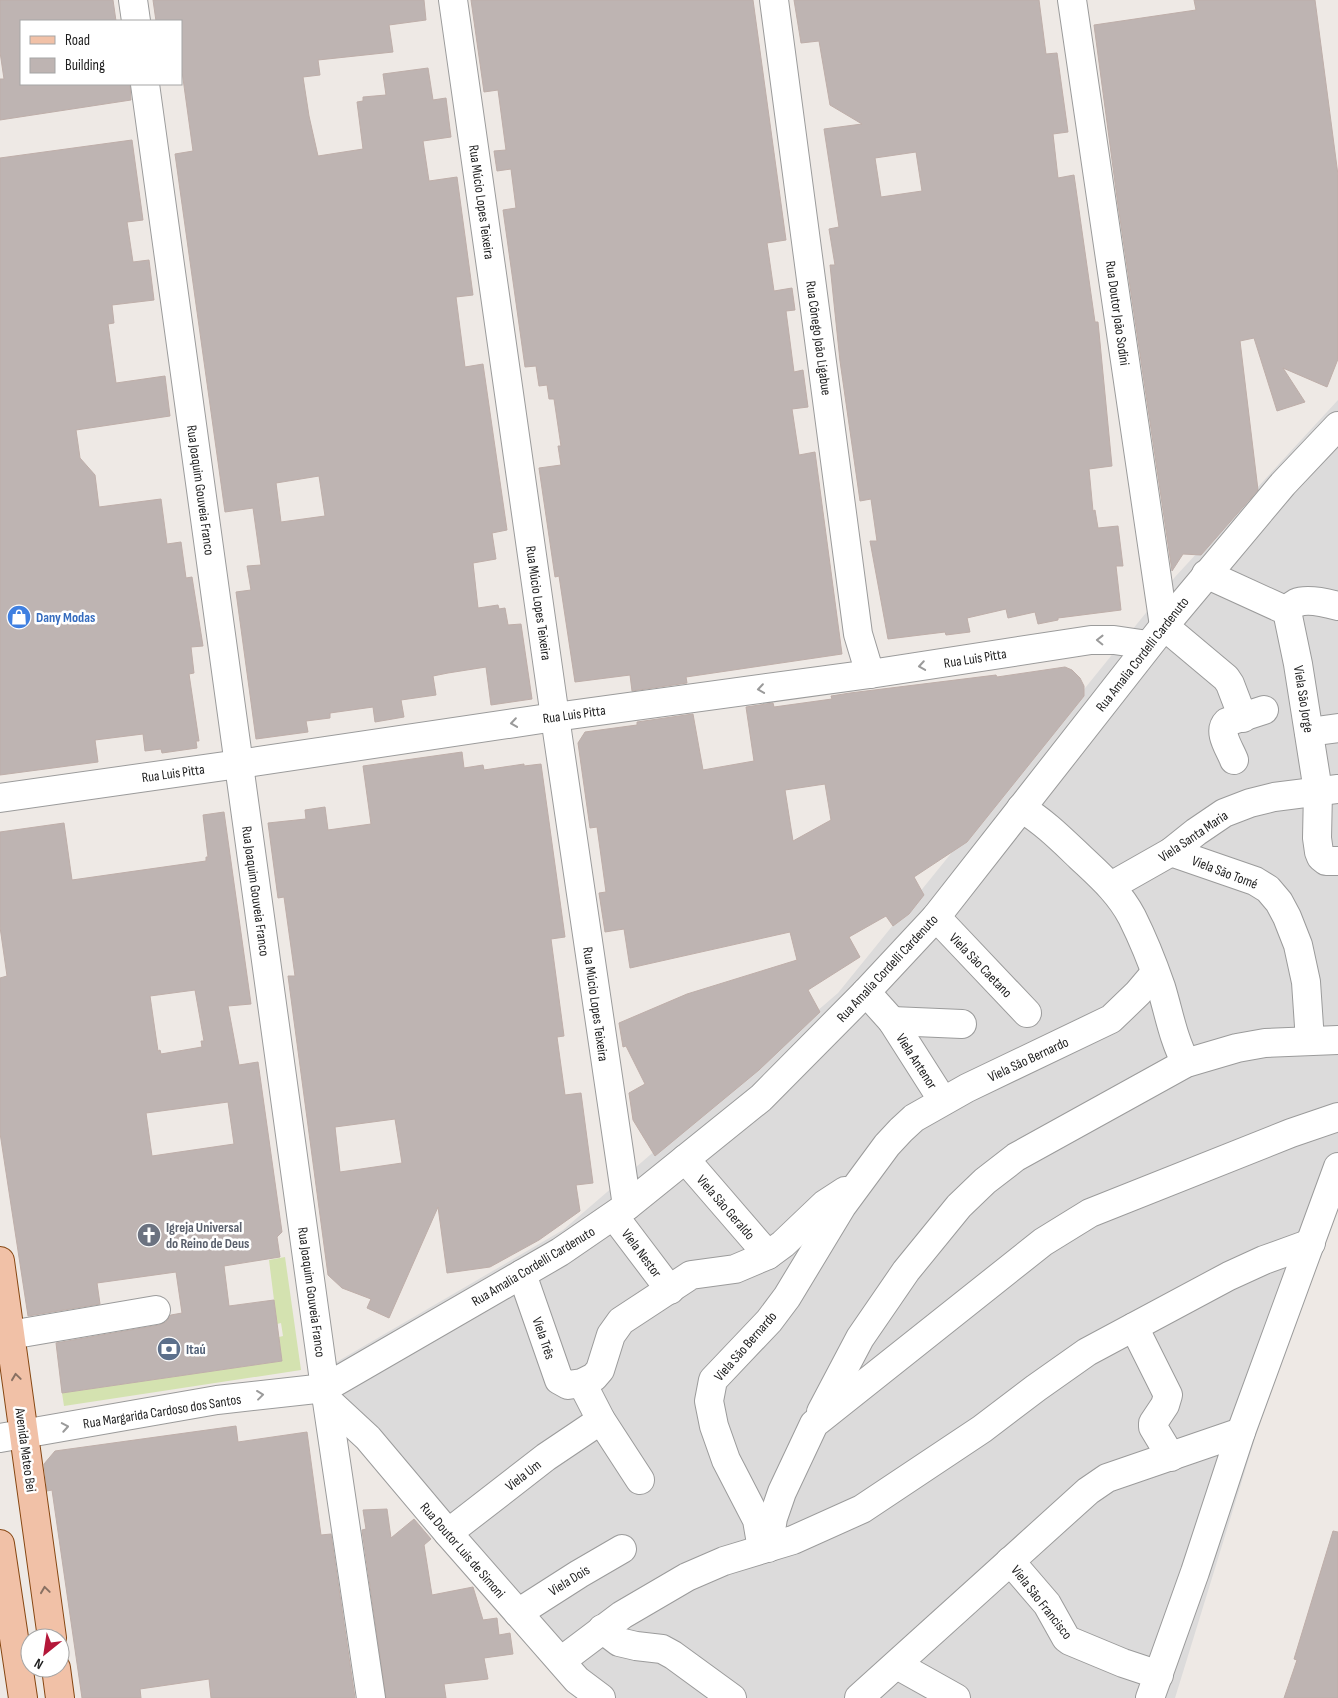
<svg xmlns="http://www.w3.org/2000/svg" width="1338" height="1698" viewBox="0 0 1338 1698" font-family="'Sofia Sans Condensed',sans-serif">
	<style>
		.residential { fill: #dcdbdb }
		.grass { fill: #d4e2b0 }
		.building { fill: #beb4b2; stroke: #beaea9; fill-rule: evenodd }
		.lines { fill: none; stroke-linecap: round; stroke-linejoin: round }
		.minor-casing { stroke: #9b9b9b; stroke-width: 30 }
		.major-casing { stroke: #864611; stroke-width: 30 }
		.minor { stroke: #fff; stroke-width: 28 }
		.major { stroke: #f1c1a7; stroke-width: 28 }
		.oneway { stroke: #9a9a9a }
		.oneway2 { stroke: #887062 }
		.labels { text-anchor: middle; stroke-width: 5; stroke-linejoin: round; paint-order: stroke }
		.street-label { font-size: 14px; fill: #1e1e1e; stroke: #fff }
		.shop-label { font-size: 14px; font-weight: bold; fill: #366cbe; stroke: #fff; text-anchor: start }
		.worship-label { font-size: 14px; font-weight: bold; fill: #5b616d; stroke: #fff; text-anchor: start }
		.service-label { font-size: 14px; font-weight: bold; fill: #4e5e75; stroke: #fff; text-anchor: start }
	</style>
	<rect width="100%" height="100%" fill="#eee9e5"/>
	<polygon class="residential" points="1338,400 1338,1191 1289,1328 1175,1698 585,1698 559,1682 304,1381 563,1230 838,993 1175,577"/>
	<polygon class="grass" points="285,1257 301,1370 64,1406 62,1393 282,1361 279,1337 283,1336 281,1323 277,1324 269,1260"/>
	<g class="building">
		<polygon points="0,0 113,0 116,21 21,21 21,84 130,84 131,100 0,120 0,79 4,79 0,52"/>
		<path d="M 153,0 L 424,0 L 426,20 L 389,25 L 393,52 L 318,60 L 320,75 L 303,77 L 309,116 L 318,156 L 363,149 L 357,102 L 363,101 L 363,97 L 386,95 L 383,74 L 428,68 L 433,100 L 446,98 L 451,137 L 423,141 L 429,181 L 457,177 L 473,295 L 456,297 L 465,367 L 483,364 L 507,530 L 492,533 L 496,559 L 473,563 L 478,608 L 498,605 L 499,609 L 505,608 L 508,625 L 521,624 L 532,699 L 491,705 L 486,667 L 448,673 L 433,676 L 436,695 L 401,700 L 404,717 L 375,722 L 373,707 L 330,713 L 330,718 L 306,721 L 308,732 L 256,739 L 236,592 L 251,590 L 247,566 L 261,565 L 253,508 L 225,512 L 175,154 L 193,151 L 181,64 L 181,21 L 156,21 ZM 319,476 L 325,516 L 281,522 L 276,483 Z"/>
		<polygon points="471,0 753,0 786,240 767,243 774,291 792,288 795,310 786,311 794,372 803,370 808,407 792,409 799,455 815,452 842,654 686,677 687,683 632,691 630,675 575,682 559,576 555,577 539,468 561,465 558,446 561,446 554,399 549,399 547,385 539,386 536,366 525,367 503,210 516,208 511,169 497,171 494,151 506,150 498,90 484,92"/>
		<path d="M 794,0 L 1039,0 L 1046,54 L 1057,53 L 1068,132 L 1053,134 L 1058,178 L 1074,175 L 1095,322 L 1098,322 L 1112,466 L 1089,469 L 1093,511 L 1095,510 L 1098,528 L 1118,526 L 1123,566 L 1116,566 L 1121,610 L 1058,618 L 1058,620 L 1038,624 L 1035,612 L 1008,618 L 1006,609 L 967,618 L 970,632 L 946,635 L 945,632 L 888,639 L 870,541 L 877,541 L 871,499 L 860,501 L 840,361 L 830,265 L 835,265 L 829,229 L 839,227 L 824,129 L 862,124 L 830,105 L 819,41 L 801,43 ZM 916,152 L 922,191 L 881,197 L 875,158 Z"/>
		<polygon points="1194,0 1315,0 1338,175 1338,359 1327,387 1283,368 1305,402 1277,411 1254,338 1240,341 1258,490 1201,555 1183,554 1172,571 1118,205 1094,25 1196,10"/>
		<polygon points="132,140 143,220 127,222 133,262 149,260 154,300 112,305 114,323 108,324 116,383 165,376 170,416 76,430 80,458 95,475 99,507 161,499 167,544 181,542 186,578 192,577 203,646 191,647 194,673 189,674 199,741 196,741 197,748 162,753 161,749 145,751 143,734 95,740 98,762 0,775 0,158"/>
		<path d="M 1065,667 L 1072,670 L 1080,678 L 1084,686 L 1084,696 L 967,842 L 914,877 L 924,895 L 909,914 L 893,926 L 886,916 L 849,937 L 860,957 L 808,990 L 820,1012 L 759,1070 L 655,1156 L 633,1120 L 629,1093 L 645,1084 L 626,1046 L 623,1047 L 619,1023 L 687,994 L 797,960 L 790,932 L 630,968 L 624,929 L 605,932 L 599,893 L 606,892 L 597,827 L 590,828 L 578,743 L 585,732 L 637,725 L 637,722 L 693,714 L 703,770 L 754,761 L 746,707 L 773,703 L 774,707 L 832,699 L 831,696 L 850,693 L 996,675 L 997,677 ZM 825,784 L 831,820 L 793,841 L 785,790 Z"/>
		<path d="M 462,752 L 464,768 L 483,765 L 484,770 L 524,764 L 524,766 L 541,764 L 565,937 L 551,939 L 564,1036 L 557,1037 L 565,1095 L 581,1093 L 593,1183 L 576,1185 L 580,1211 L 539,1240 L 490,1267 L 447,1273 L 438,1207 L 389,1318 L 367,1308 L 371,1299 L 342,1288 L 328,1275 L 288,976 L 295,976 L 284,897 L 278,898 L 268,823 L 306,819 L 305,810 L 325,807 L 328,830 L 371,824 L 363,766 ZM 395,1119 L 402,1163 L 340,1172 L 335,1127 Z"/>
		<path d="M 224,812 L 251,1004 L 228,1006 L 239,1065 L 258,1062 L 282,1232 L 277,1237 L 280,1257 L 224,1266 L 229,1306 L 274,1300 L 282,1361 L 62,1393 L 56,1343 L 159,1325 L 166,1322 L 171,1315 L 182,1313 L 176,1272 L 97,1283 L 100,1304 L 28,1316 L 0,1133 L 0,978 L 7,976 L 0,927 L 0,832 L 64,823 L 72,880 L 206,861 L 206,857 L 208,857 L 203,815 ZM 195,990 L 204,1041 L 201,1041 L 202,1047 L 161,1054 L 160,1050 L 158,1051 L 150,996 ZM 228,1102 L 234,1144 L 152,1156 L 146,1113 Z"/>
		<polygon points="236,1426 238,1442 307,1432 321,1535 331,1534 355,1698 211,1698 209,1679 140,1689 141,1698 82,1698 52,1490 47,1491 44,1464 55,1451"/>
		<polygon points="387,1509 391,1538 414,1519 431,1539 424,1545 432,1595 473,1587 483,1620 497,1618 499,1635 510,1633 513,1654 484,1658 488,1679 444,1684 446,1698 386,1698 362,1530 366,1529 363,1510"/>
		<polygon points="1333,1531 1338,1532 1338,1698 1284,1698 1297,1660 1294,1659"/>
	</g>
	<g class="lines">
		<g class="minor-casing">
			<g id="minor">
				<polyline points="133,0 136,21"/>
				<polyline points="453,0 555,717 627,1206"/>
				<polyline points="774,0 858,634 870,674"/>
				<polyline points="1072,0 1164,626 1226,678 1230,684 1243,718"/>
				<polyline points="145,84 325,1388 371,1698"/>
				<polyline points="1206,574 1287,611 1298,664 1318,791 1317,838 1319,852 1321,857 1326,861 1338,861"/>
				<path d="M 1287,611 C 1290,608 1292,605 1296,603 C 1307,598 1327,603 1338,606"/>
				<polyline points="1309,732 1338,728"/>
				<path d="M 1234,760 C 1230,749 1217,732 1227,722 L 1264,710"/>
				<polyline points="0,798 239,764 555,717 870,674 1091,640 1114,640 1148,645"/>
				<path d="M 1021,808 C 1043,821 1061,839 1080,857 C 1099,875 1119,892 1132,917 C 1143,939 1153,964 1161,987 C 1169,1013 1173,1039 1186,1063"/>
				<polyline points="1171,852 1255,881 1268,889 1279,902 1287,917 1298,945 1306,982 1310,1041"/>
				<polyline points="1111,886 1171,852 1196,832 1224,813 1250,803 1274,797 1338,789"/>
				<polyline points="936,917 1027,1013"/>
				<polyline points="866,992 892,1021 943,1101"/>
				<polyline points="892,1021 962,1024"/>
				<polyline points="685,1159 768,1255"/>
				<polyline points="614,1216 670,1290"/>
				<polyline points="522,1274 559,1380 568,1385 582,1383 594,1377 600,1370 611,1335 621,1321 691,1275 735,1269 768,1255 783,1244 825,1204 845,1191"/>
				<polyline points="1134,1327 1168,1395 1165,1405 1153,1423 1153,1427 1171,1457"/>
				<polyline points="10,1335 156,1310"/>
				<polyline points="582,1383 601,1420 640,1480"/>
				<polyline points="327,1400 368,1438 448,1533 577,1680 601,1698"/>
				<polyline points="821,1412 860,1338 906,1271 959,1206 985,1181 1016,1157 1186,1063 1237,1048 1265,1043 1338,1040"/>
				<polyline points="0,1438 217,1400 325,1388 560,1252 627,1206 761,1098 866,992 936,917 1164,626 1283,484 1338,426"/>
				<polyline points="448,1533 546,1457 601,1420"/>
				<polyline points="768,1548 773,1518 782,1492 814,1424 1043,1242 1090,1213 1291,1133 1338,1117"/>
				<polyline points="762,1549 757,1520 726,1460 714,1426 709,1401 713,1380 769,1321 787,1297 842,1206 887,1145 901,1130 914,1118 967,1088 1111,1019 1138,993 1155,973"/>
				<polyline points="1010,1561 1047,1604 1066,1638 1070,1641 1123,1663 1159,1675"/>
				<polyline points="518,1613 579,1574 622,1549"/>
				<polyline points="602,1629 619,1642 636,1646 662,1649 673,1655 732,1698"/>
				<polyline points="561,1661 622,1615 687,1577 724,1561 793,1540 862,1509 982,1429 1036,1388 1087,1352 1229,1276 1264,1260 1311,1243"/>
				<polyline points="897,1665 956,1698"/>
				<polyline points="859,1698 1088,1491 1107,1478 1241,1432"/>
				<polyline points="1150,1698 1195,1572 1241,1432 1338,1167"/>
			</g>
		</g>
		<g class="major-casing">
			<g id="major">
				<polyline points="0,1261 52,1638"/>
				<polyline points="0,1544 23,1698"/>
				<polyline points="56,1668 60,1698"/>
			</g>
		</g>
		<use href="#minor" class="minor"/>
		<use href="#major" class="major"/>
	</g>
	<defs><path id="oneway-chevron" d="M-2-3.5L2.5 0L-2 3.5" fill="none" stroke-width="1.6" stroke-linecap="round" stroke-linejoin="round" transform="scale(1.25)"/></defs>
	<g class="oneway">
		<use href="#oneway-chevron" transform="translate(1100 640) rotate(-179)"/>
		<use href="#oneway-chevron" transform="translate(922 666) rotate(171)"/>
		<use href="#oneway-chevron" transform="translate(761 689) rotate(172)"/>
		<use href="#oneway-chevron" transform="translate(514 723) rotate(172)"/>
		<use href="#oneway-chevron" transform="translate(260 1395) rotate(-7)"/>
		<use href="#oneway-chevron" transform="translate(65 1427) rotate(-10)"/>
	</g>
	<g class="oneway2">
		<use href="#oneway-chevron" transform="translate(16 1377) rotate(-98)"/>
		<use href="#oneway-chevron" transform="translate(45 1590) rotate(-98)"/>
	</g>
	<defs>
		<g id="shop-disc" transform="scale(1.25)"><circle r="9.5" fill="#3f7fe0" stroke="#fff"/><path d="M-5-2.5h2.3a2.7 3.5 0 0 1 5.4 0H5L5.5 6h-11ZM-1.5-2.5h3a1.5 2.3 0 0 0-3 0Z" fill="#fff"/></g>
		<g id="church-disc" transform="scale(1.25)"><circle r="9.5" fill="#6b7280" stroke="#fff"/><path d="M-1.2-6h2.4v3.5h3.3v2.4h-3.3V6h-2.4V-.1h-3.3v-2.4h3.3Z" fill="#fff"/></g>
		<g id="bank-disc" transform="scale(1.25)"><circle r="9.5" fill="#5c6f8a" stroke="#fff"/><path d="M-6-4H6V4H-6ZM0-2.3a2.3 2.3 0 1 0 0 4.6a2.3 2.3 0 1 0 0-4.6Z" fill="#fff"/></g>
	</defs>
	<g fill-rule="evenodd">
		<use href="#shop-disc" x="19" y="617"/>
		<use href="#church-disc" x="149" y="1235"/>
		<use href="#bank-disc" x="169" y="1349"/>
	</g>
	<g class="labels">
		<g class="street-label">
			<text transform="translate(482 202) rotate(82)" y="5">Rua Múcio Lopes Teixeira</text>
			<text transform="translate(1118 313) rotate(82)" y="5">Rua Doutor João Sodini</text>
			<text transform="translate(819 338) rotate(82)" y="5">Rua Cônego João Ligabue</text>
			<text transform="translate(201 490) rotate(82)" y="5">Rua Joaquim Gouveia Franco</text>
			<text transform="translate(539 603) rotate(82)" y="5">Rua Múcio Lopes Teixeira</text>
			<text transform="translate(1142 654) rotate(-52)" y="5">Rua Amalia Cordelli Cardenuto</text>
			<text transform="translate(975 658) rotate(-9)" y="5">Rua Luis Pitta</text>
			<text transform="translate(1304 699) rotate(81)" y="5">Viela São Jorge</text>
			<text transform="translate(574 714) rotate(-8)" y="5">Rua Luis Pitta</text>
			<text transform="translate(173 773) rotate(-8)" y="5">Rua Luis Pitta</text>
			<text transform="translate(1193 836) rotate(-34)" y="5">Viela Santa Maria</text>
			<text transform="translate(1225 872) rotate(21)" y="5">Viela São Tomé</text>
			<text transform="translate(256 891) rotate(82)" y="5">Rua Joaquim Gouveia Franco</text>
			<text transform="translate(981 965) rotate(46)" y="5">Viela São Caetano</text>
			<text transform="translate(887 968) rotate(-47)" y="5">Rua Amalia Cordelli Cardenuto</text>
			<text transform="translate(596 1004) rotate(82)" y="5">Rua Múcio Lopes Teixeira</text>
			<text transform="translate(1028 1059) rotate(-25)" y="5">Viela São Bernardo</text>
			<text transform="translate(917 1061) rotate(57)" y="5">Viela Antenor</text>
			<text transform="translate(726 1207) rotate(49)" y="5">Viela São Geraldo</text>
			<text transform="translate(642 1253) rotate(53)" y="5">Viela Nestor</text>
			<text transform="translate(533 1266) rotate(-31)" y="5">Rua Amalia Cordelli Cardenuto</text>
			<text transform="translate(312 1292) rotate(82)" y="5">Rua Joaquim Gouveia Franco</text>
			<text transform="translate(544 1338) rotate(71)" y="5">Viela Três</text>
			<text transform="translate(745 1346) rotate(-49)" y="5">Viela São Bernardo</text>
			<text transform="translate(162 1411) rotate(-9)" y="5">Rua Margarida Cardoso dos Santos</text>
			<text transform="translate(26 1450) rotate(82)" y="5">Avenida Mateo Bei</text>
			<text transform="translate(523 1475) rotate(-38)" y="5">Viela Um</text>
			<text transform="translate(463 1550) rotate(49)" y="5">Rua Doutor Luis de Simoni</text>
			<text transform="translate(569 1580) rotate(-32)" y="5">Viela Dois</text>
			<text transform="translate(1042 1602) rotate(52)" y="5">Viela São Francisco</text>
		</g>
		<g class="shop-label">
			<text x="36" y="622">Dany Modas</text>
		</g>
		<g class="worship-label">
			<text x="166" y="1232">Igreja Universal<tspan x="166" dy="16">do Reino de Deus</tspan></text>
		</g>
		<g class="service-label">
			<text x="186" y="1354">Itaú</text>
		</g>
	</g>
	<rect x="20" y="20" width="162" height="65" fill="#ffffff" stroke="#a5a5a5"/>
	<rect x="30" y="36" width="25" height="8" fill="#f1c1a7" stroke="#a5a5a5"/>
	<text x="65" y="45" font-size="15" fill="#1e1e1e">Road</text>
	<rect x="30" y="58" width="25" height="15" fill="#beb4b2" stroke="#a5a5a5"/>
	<text x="65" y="70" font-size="15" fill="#1e1e1e">Building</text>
	<g transform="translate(45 1653) rotate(210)"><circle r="24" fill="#ffffff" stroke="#a5a5a5"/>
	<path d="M0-4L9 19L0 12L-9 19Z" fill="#b41739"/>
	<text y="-8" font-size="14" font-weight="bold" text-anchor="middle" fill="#1e1e1e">N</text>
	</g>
</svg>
